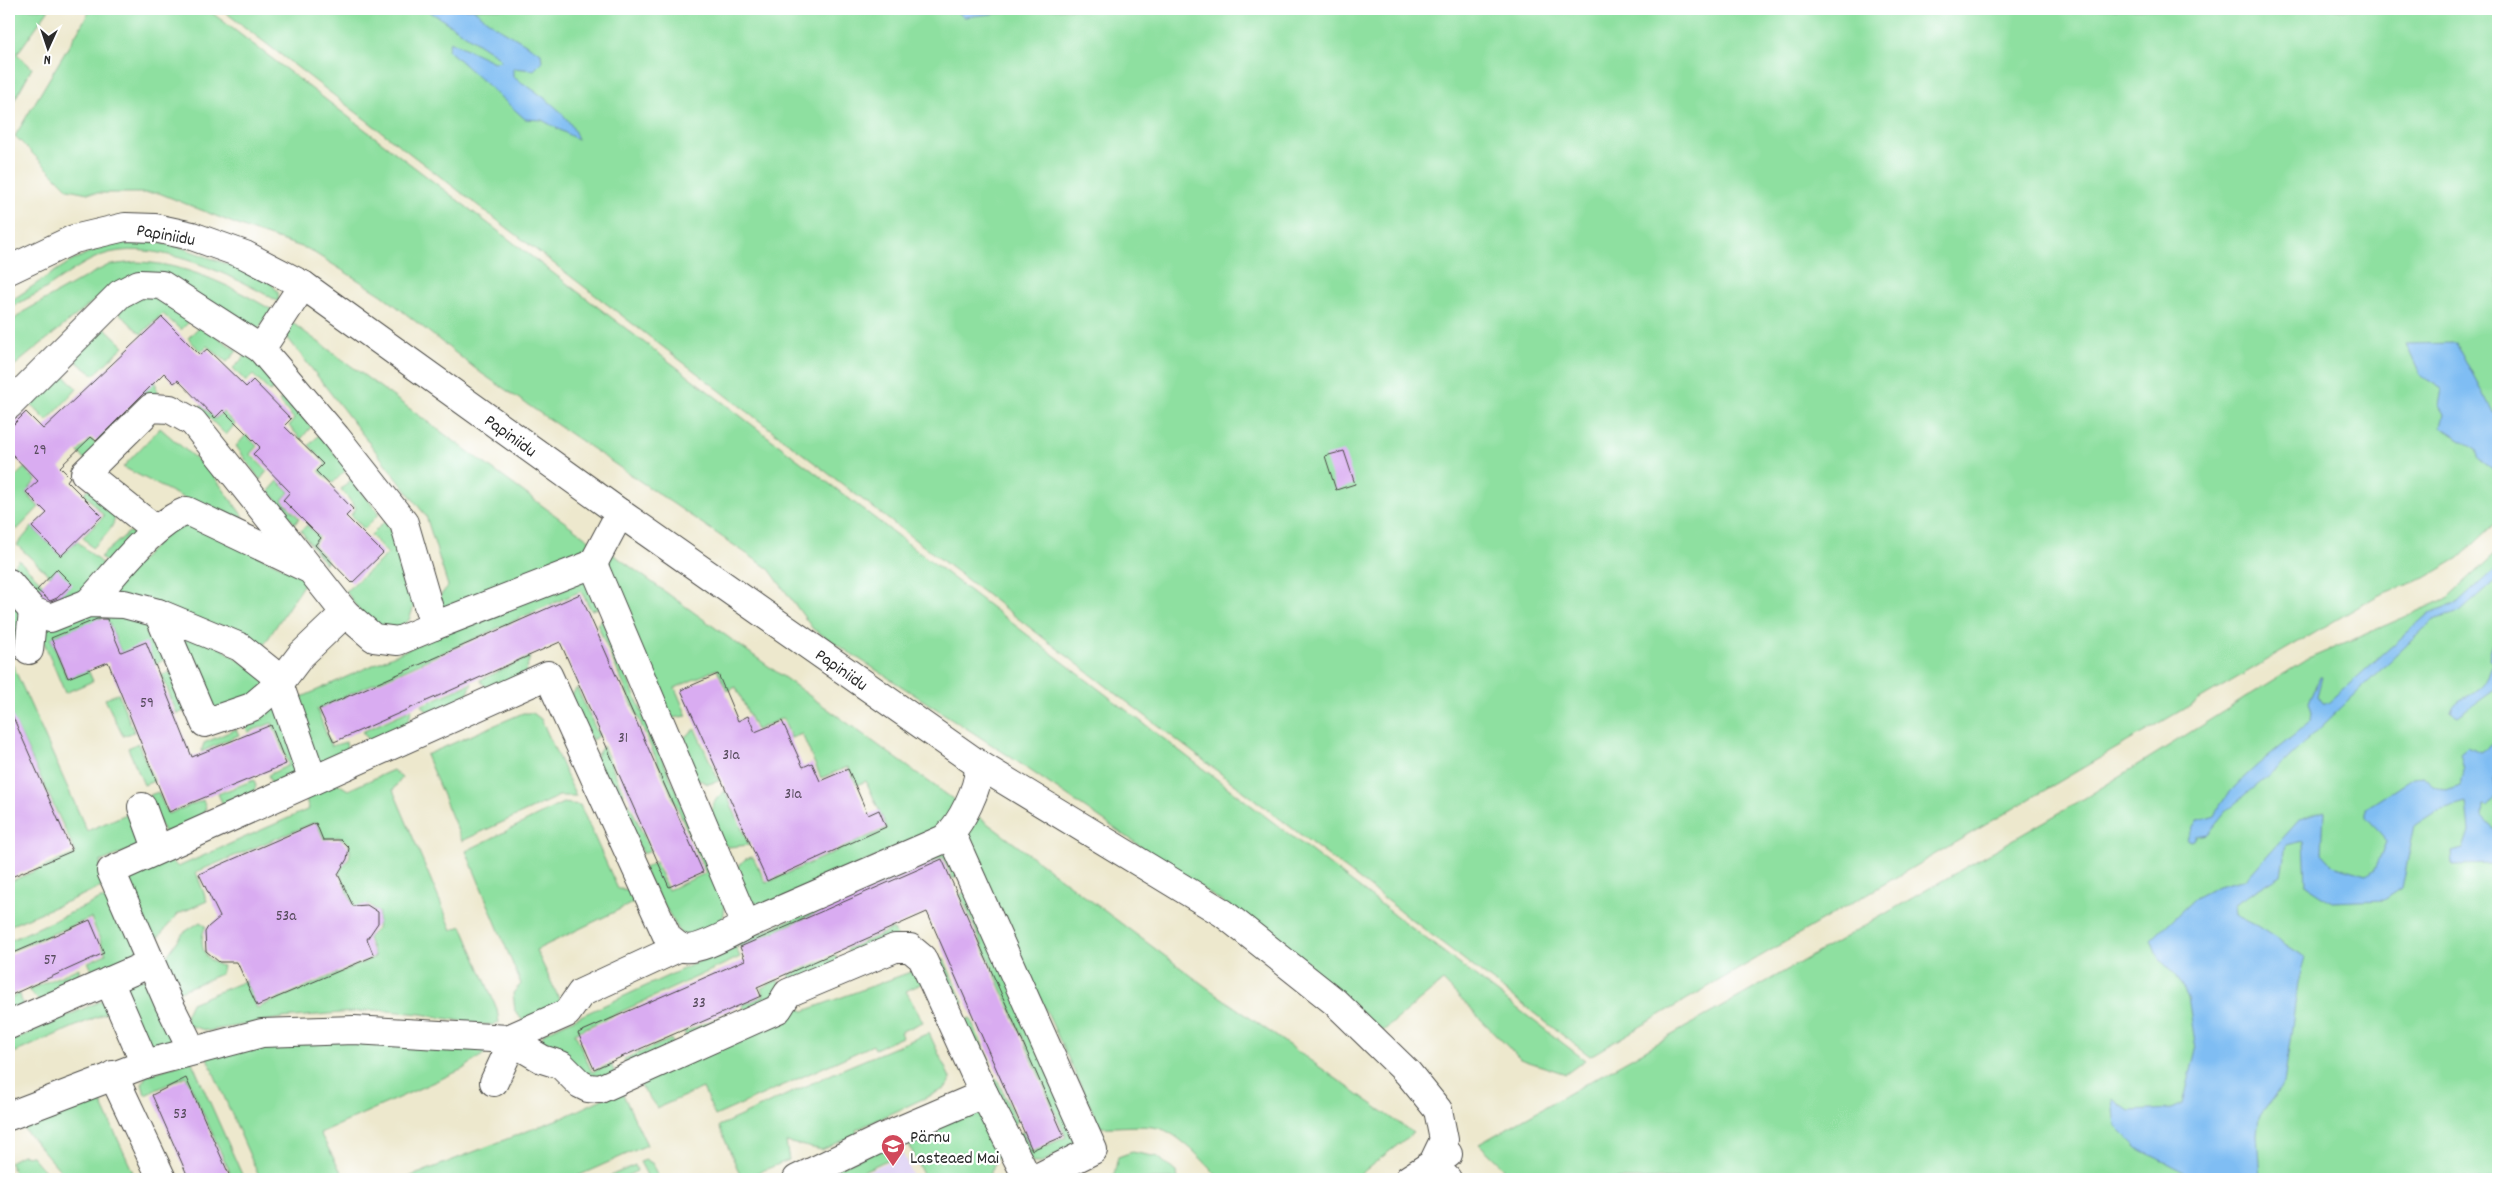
<svg xmlns="http://www.w3.org/2000/svg" width="2507" height="1188" viewBox="0 0 2507 1188" font-family="Dekko,sans-serif">
	<style>
		.built { fill: #e0d4f4 }
		.green { fill: #8ee0a0; stroke: #5c8666 }
		.water { fill: #7fbdf3; stroke: #55748f }
		.building { fill: #d9acf1 }
		.lines { fill: none; stroke-linecap: round; stroke-linejoin: round }
		.minor-casing { stroke: #484743; stroke-width: 30 }
		.minor { stroke: #fff; stroke-width: 28 }
		.labels { text-anchor: middle; stroke-width: 4.5; stroke-linejoin: round; paint-order: stroke }
		.number-label { font-size: 15px; fill: #564b5c }
		.street-label { font-size: 18px; fill: #2b2b2b; stroke: #fff }
		.poi-label { font-size: 18px; fill: #2b2b2b; stroke: #fff; text-anchor: start }
	</style>
	<rect width="100%" height="100%" fill="#fff"/>
	<filter id="ink" filterUnits="userSpaceOnUse"><feTurbulence type="fractalNoise" baseFrequency=".02" numOctaves="2"/><feDisplacementMap in="SourceGraphic" scale="10" xChannelSelector="R" yChannelSelector="G"/><feConvolveMatrix kernelMatrix="1 2 1 2 8 2 1 2 1" color-interpolation-filters="sRGB"/></filter>
	<filter id="wash" filterUnits="userSpaceOnUse"><feTurbulence type="fractalNoise" baseFrequency=".0096" numOctaves="4" result="noise"/><feDisplacementMap in="SourceGraphic" scale="20" xChannelSelector="R" yChannelSelector="G"/><feGaussianBlur stdDeviation="1.12" result="paint"/><feColorMatrix in="noise" values="0 0 0 0 0 0 0 0 0 0 0 0 0 0 0 0 0 1.4 0 .05"/><feComposite in="paint" operator="in"/></filter>
	<g filter="url(#wash)">
		<rect width="100%" height="100%" fill="#ede8cd"/>
		<polygon class="built" points="903,1154 914,1179 851,1179"/>
		<g class="green">
			<polygon points="9,9 49,9 17,54 32,68 9,110"/>
			<polygon points="91,9 207,9 1585,1060 1566,1074 1520,1059 1443,981 1383,1031 1254,924 1009,756 813,629 769,569 481,373 382,295 308,249 253,231 159,193 88,193 68,189 15,136"/>
			<polygon points="221,9 2498,9 2498,521 2459,558 2425,578 2377,596 1590,1056"/>
			<path d="M 140,240 L 177,246 L 246,271 L 270,282 L 278,292 L 279,302 C 236,277 160,240 109,253 C 87,258 61,279 42,291 C 31,297 19,302 9,310 L 9,302 C 53,274 85,244 140,240 Z"/>
			<path d="M 136,262 C 185,263 229,285 272,310 L 258,329 L 250,333 L 173,283 L 100,296 L 9,370 L 9,324 L 23,312 L 91,274 L 109,265 Z"/>
			<polygon points="137,294 159,294 193,318 181,330 163,314 141,334 116,310"/>
			<polygon points="291,322 592,542 573,556 455,610 444,611 433,605 448,586 426,516 287,337 286,331"/>
			<polygon points="201,325 237,351 227,362 207,346 201,352 188,338"/>
			<polygon points="100,328 106,329 124,346 94,375 78,363 75,355"/>
			<polygon points="246,355 274,375 279,385 270,392 253,375 246,382 233,368"/>
			<polygon points="58,373 63,374 77,389 47,421 27,400"/>
			<polygon points="155,376 157,394 128,424 122,417 145,395 141,390"/>
			<polygon points="287,393 311,427 301,439 289,426 294,419 279,401"/>
			<polygon points="201,405 215,419 223,412 235,424 226,435 199,408"/>
			<polygon points="115,424 121,431 87,462 78,452 91,439 95,443"/>
			<polygon points="160,428 210,471 247,522 246,530 123,467"/>
			<polygon points="320,434 347,469 333,483 319,471 326,464 309,445"/>
			<polygon points="246,435 257,446 250,454 267,471 260,480 236,446"/>
			<polygon points="24,468 36,480 26,493 39,507 17,530 9,523 9,483"/>
			<polygon points="352,479 379,514 364,529 351,515 356,508 341,489"/>
			<polygon points="278,481 289,492 282,500 299,518 295,524 269,491"/>
			<path d="M 90,487 L 115,511 C 116,529 104,536 92,548 L 83,537 L 104,516 L 84,493 Z"/>
			<polygon points="385,521 399,544 414,606 409,620 396,630 379,630 366,621 346,591 388,554 371,535"/>
			<polygon points="188,522 307,579 260,651 225,625 212,627 106,595 175,526"/>
			<polygon points="307,525 319,537 313,545 328,561 325,564 301,531"/>
			<polygon points="32,527 61,556 77,541 108,569 73,601 50,611 9,570 19,560 43,584 37,590 51,604 71,584 57,570 50,576 17,545"/>
			<polygon points="129,532 135,533 111,566 100,557"/>
			<polygon points="2498,551 2498,1179 1515,1179 1479,1144 1833,944 2085,798 2306,660 2446,599"/>
			<path d="M 610,552 L 957,802 L 939,829 L 766,906 C 743,901 744,890 737,870 C 741,862 744,858 753,857 L 766,883 L 887,828 L 866,781 L 857,785 L 848,767 L 821,778 L 802,734 L 791,738 L 783,718 L 756,730 L 736,687 L 727,691 L 717,669 L 675,688 L 687,716 L 667,719 L 602,575 Z"/>
			<polygon points="575,574 586,580 599,608 591,610 581,591 317,709 331,746 346,742 348,755 318,769 292,689 302,697"/>
			<polygon points="9,599 21,610 24,653 10,659 87,831 131,812 142,845 100,862 104,886 9,926 9,882 76,853 9,710"/>
			<polygon points="94,608 148,620 168,658 155,664 121,652 106,616 51,638 67,678 88,670 93,681 65,693 41,635 48,627"/>
			<polygon points="602,620 725,903 724,914 720,927 695,938 681,934 643,869 655,862 668,890 706,873 597,624"/>
			<polygon points="176,625 215,644 271,681 255,697 213,711"/>
			<polygon points="530,657 525,674 489,691 480,680"/>
			<polygon points="174,671 190,709 177,714 162,675"/>
			<polygon points="472,683 466,699 431,716 422,705"/>
			<polygon points="577,688 599,736 592,740 568,700"/>
			<polygon points="118,693 134,732 123,736 105,699"/>
			<polygon points="274,703 303,768 274,790 268,775 289,765 272,723 248,732 245,726 253,722 257,711"/>
			<polygon points="412,709 407,726 372,743 362,732"/>
			<polygon points="523,713 533,713 541,719 576,796 559,796 462,841 426,755"/>
			<polygon points="236,729 239,735 201,752 204,743"/>
			<polygon points="695,729 719,781 708,784 694,778 682,749 682,739"/>
			<polygon points="138,743 154,781 144,785 128,748"/>
			<polygon points="603,746 624,794 618,798 594,759"/>
			<path d="M 393,770 L 402,778 L 393,790 L 452,930 L 462,926 L 497,1009 L 499,1023 L 493,1025 L 478,1024 L 421,1014 L 376,1010 L 282,1018 L 208,1031 L 187,1025 L 186,1014 L 191,1003 L 245,981 L 257,1008 L 375,957 L 368,938 L 377,929 L 379,913 L 369,904 L 354,907 L 338,870 C 348,864 353,855 348,843 L 339,837 L 324,839 L 316,822 L 196,872 L 207,901 L 178,914 L 151,946 L 126,879 L 165,855 L 178,867 L 309,809 L 304,793 L 332,780 L 348,790 Z"/>
			<polygon points="254,780 256,786 250,800 225,809 218,794"/>
			<path d="M 725,791 L 749,845 L 728,847 C 721,842 720,838 717,830 C 709,813 709,803 725,791 Z"/>
			<polygon points="158,792 168,814 203,800 206,808 197,823 164,832 149,799 150,795"/>
			<polygon points="563,803 580,805 618,889 637,890 641,899 536,950 562,1005 523,1021 515,1011 513,993 521,984 466,851"/>
			<polygon points="629,803 650,850 644,854 620,815"/>
			<path d="M 979,817 L 1205,986 L 1413,1133 L 1354,1179 L 1219,1179 C 1209,1165 1176,1131 1158,1128 C 1140,1124 1118,1128 1100,1127 L 965,836 Z"/>
			<polygon points="947,850 958,876 953,879 943,857 739,947 737,943"/>
			<polygon points="970,890 1081,1141 1041,1163 1033,1163 1014,1135 1023,1132 1032,1152 1066,1137 960,894"/>
			<polygon points="113,898 140,952 104,976 92,970 88,962 106,954 91,918 9,952 9,941 101,899"/>
			<path d="M 200,922 L 206,926 C 197,943 204,962 223,966 L 221,974 L 180,991 L 174,991 L 162,963 L 183,933 Z"/>
			<polygon points="893,929 898,938 850,955 847,949"/>
			<polygon points="735,945 740,957 575,1033 592,1072 611,1064 616,1076 595,1085 546,1051 541,1041 544,1033"/>
			<polygon points="836,955 840,965 792,981 789,975"/>
			<polygon points="944,959 963,1003 956,1006 937,962"/>
			<polygon points="79,968 80,987 43,1004 28,990"/>
			<polygon points="916,970 923,983 906,991 923,1022 900,1032 902,1037 875,1049 873,1045 715,1116 703,1088 657,1108 637,1081 746,1034 797,1008 804,1011"/>
			<polygon points="147,978 176,1036 173,1044 156,1053 125,1001 127,982"/>
			<polygon points="778,980 783,990 745,1012 743,1005 764,996 761,988"/>
			<polygon points="20,994 24,1012 9,1019 9,998"/>
			<polygon points="107,998 113,1010 9,1055 9,1042"/>
			<polygon points="730,1013 735,1022 687,1038 684,1032"/>
			<polygon points="970,1018 990,1062 983,1065 963,1021"/>
			<polygon points="929,1033 950,1078 949,1084 944,1089 856,1130 857,1134 822,1150 786,1142 789,1160 742,1179 719,1126 845,1068"/>
			<polygon points="399,1038 488,1051 463,1069 320,1133 345,1179 260,1179 205,1053 285,1041"/>
			<polygon points="671,1039 675,1049 627,1065 624,1059"/>
			<polygon points="191,1060 244,1179 233,1179 186,1076 145,1095 142,1084 146,1076"/>
			<polygon points="997,1079 1017,1122 1010,1126 990,1081"/>
			<polygon points="621,1090 647,1145 571,1179 404,1179 566,1116"/>
			<polygon points="100,1100 136,1179 68,1179 22,1127"/>
			<polygon points="976,1104 1001,1148 988,1179 925,1179 906,1138"/>
			<polygon points="896,1142 902,1153 846,1179 814,1179"/>
			<polygon points="1132,1152 1158,1157 1177,1173 1178,1179 1113,1179 1118,1157"/>
			<polygon points="22,1155 32,1156 52,1179 18,1179 9,1162"/>
			<polygon points="646,1160 652,1163 659,1179 649,1179 640,1162"/>
			<polygon points="635,1165 637,1171 620,1179 603,1179"/>
		</g>
		<g class="water">
			<path d="M 426,9 L 473,9 L 495,26 L 541,53 L 542,62 L 534,70 L 513,68 L 513,77 C 537,92 570,112 578,140 L 542,120 L 525,119 L 448,50 L 450,41 L 494,62 L 501,61 L 499,57 Z"/>
			<polygon points="953,9 1013,9 1009,12 964,17"/>
			<polygon points="2456,343 2493,412 2498,410 2497,472 2480,460 2477,450 2441,427 2444,414 2439,406 2442,389 2420,375 2406,344"/>
			<path d="M 2498,566 L 2498,578 L 2460,612 L 2433,620 L 2277,769 L 2226,811 L 2207,834 L 2196,836 L 2194,840 L 2189,841 L 2187,838 L 2199,820 L 2215,815 C 2229,782 2283,746 2311,721 L 2312,712 L 2309,702 L 2320,677 L 2322,677 L 2317,696 L 2322,703 L 2328,703 L 2429,613 L 2458,603 Z"/>
			<path d="M 2498,638 L 2498,692 L 2496,689 L 2458,716 L 2451,712 C 2455,696 2474,697 2483,685 C 2488,680 2489,670 2493,664 L 2489,658 L 2492,646 Z"/>
			<polygon points="2498,740 2498,748 2493,751 2498,760 2494,780 2497,796 2487,807 2483,806 2482,817 2498,834 2498,857 2495,864 2452,865 2451,852 2463,849 2469,831 2466,803 2435,812 2415,825 2402,888 2384,900 2332,902 2306,885 2304,841 2286,845 2281,875 2234,904 2235,915 2257,926 2305,957 2298,983 2284,1084 2259,1117 2257,1134 2260,1179 2193,1179 2186,1173 2137,1148 2116,1127 2113,1099 2130,1111 2172,1109 2183,1104 2196,1049 2188,998 2176,975 2159,959 2151,940 2195,898 2218,886 2246,879 2300,819 2324,811 2322,853 2333,865 2367,875 2375,869 2386,842 2381,833 2366,817 2366,808 2414,777 2423,776 2433,785 2445,790 2461,785 2464,770 2460,753 2468,746 2480,752"/>
		</g>
		<g id="blocks">
			<g class="building">
				<polygon points="162,317 200,355 207,349 246,387 253,380 291,419 284,426 323,464 316,471 353,509 346,516 383,553 352,583 315,545 321,538 283,500 290,492 253,454 260,447 223,410 215,418 178,380 174,383 164,373 96,441 91,437 60,467 70,477 67,481 102,516 61,556 32,527 47,513 26,492 38,481 9,451 9,429 26,412 43,429"/>
				<polygon points="1344,451 1355,484 1336,490 1325,456"/>
				<polygon points="57,569 72,584 57,598 50,601 37,590"/>
				<polygon points="580,594 703,872 669,887 560,642 334,742 319,709"/>
				<polygon points="97,619 107,619 121,652 146,642 192,757 271,725 286,764 169,812 108,662 68,678 51,638"/>
				<polygon points="718,674 738,721 748,716 755,732 782,721 803,767 812,763 820,781 848,769 868,815 879,810 886,827 767,881 681,690"/>
				<polygon points="9,708 72,851 9,878"/>
				<polygon points="316,823 323,840 341,840 349,848 347,859 338,874 353,906 367,905 378,912 378,923 367,939 374,956 257,1006 237,962 219,962 206,951 205,932 208,927 220,917 199,874"/>
				<polygon points="942,859 1064,1136 1032,1150 927,912 757,987 761,996 594,1069 578,1033 745,960 740,947"/>
				<polygon points="90,920 104,953 9,996 9,955"/>
				<polygon points="186,1078 231,1179 189,1179 152,1095"/>
			</g>
		</g>
	</g>
	<g filter="url(#ink)">
		<use href="#blocks" fill-opacity="0" stroke="#484743" stroke-width="1"/>
		<g class="lines">
			<g class="minor-casing">
				<g id="minor">
					<polyline points="9,270 74,239 125,227 155,228 192,236 245,255 303,285 620,513 978,764 1223,913 1335,1002 1408,1073 1438,1110 1444,1140 1432,1165 1447,1179"/>
					<polyline points="303,285 261,349 336,437 404,523 434,626 593,564"/>
					<polyline points="9,405 120,294 139,284 162,285 261,349"/>
					<path d="M 620,513 L 593,564 L 746,925 L 944,839 C 960,826 982,784 978,764"/>
					<polyline points="156,530 85,473 151,408 170,409 193,422 307,565"/>
					<polyline points="9,583 33,611 50,618 88,603 124,604 158,613 240,647 270,671 279,684 313,780"/>
					<path d="M 88,603 C 116,574 150,525 187,511 L 311,570 L 345,613 L 374,638 L 398,641 L 434,626"/>
					<polyline points="158,613 205,723 252,707 279,684 301,655 345,613"/>
					<polyline points="29,650 33,611"/>
					<polyline points="142,807 157,848"/>
					<polyline points="951,833 1093,1150 1035,1179"/>
					<polyline points="109,981 145,1064"/>
					<polyline points="9,1025 151,963"/>
					<path d="M 192,1050 L 169,1004 L 111,871 L 548,675 L 668,938 C 672,941 676,945 680,947 C 695,954 732,932 746,925"/>
					<polyline points="113,1075 162,1179"/>
					<polyline points="494,1082 506,1056 508,1039 542,1059 561,1065 580,1084 588,1088 600,1089 778,1009 788,993 895,948 910,948 922,958 984,1094"/>
					<polyline points="9,1116 145,1064 262,1033 354,1030 508,1039 567,1013 581,993 680,947"/>
					<polyline points="797,1179 884,1137 984,1094 1028,1179"/>
					<polyline points="1409,1179 1448,1154"/>
				</g>
			</g>
			<use href="#minor" class="minor"/>
		</g>
	</g>
	<defs>
		<g id="school-pin" transform="scale(1.25)"><path d="M0 17L-7.5 6A9.5 9.5 0 1 1 7.5 6Z" fill="#d1495b" stroke="#fff"/><path d="M0-5L7-2L0 1L-7-2ZM-4 1L0 2.5L4 1V4Q0 6-4 4Z" fill="#fff"/></g>
	</defs>
	<g fill-rule="evenodd">
		<use href="#school-pin" x="893" y="1146"/>
	</g>
	<g class="labels">
		<g class="number-label">
			<text x="40" y="454">29</text>
			<text x="147" y="707">59</text>
			<text x="623" y="742">31</text>
			<text x="731" y="759">31a</text>
			<text x="793" y="798">31a</text>
			<text x="286" y="920">53a</text>
			<text x="50" y="964">57</text>
			<text x="699" y="1007">33</text>
			<text x="180" y="1118">53</text>
		</g>
		<g class="street-label">
			<text transform="translate(166 234) rotate(10)" y="6">Papiniidu</text>
			<text transform="translate(511 435) rotate(36)" y="6">Papiniidu</text>
			<text transform="translate(842 669) rotate(35)" y="6">Papiniidu</text>
		</g>
		<g class="poi-label">
			<text x="910" y="1142">Pärnu<tspan x="910" dy="21">Lasteaed Mai</tspan></text>
		</g>
	</g>
	<rect width="2507" height="1188" fill="none" stroke="#fff" stroke-width="30"/>
	<g transform="translate(48 48) rotate(183)" stroke="#ffffff" stroke-width="4" paint-order="stroke">
	<path d="M0-4L9 19L0 12L-9 19Z" fill="#2b2b2b"/>
	<text y="-8" font-size="14" font-weight="bold" text-anchor="middle" fill="#2b2b2b">N</text>
	</g>
</svg>
